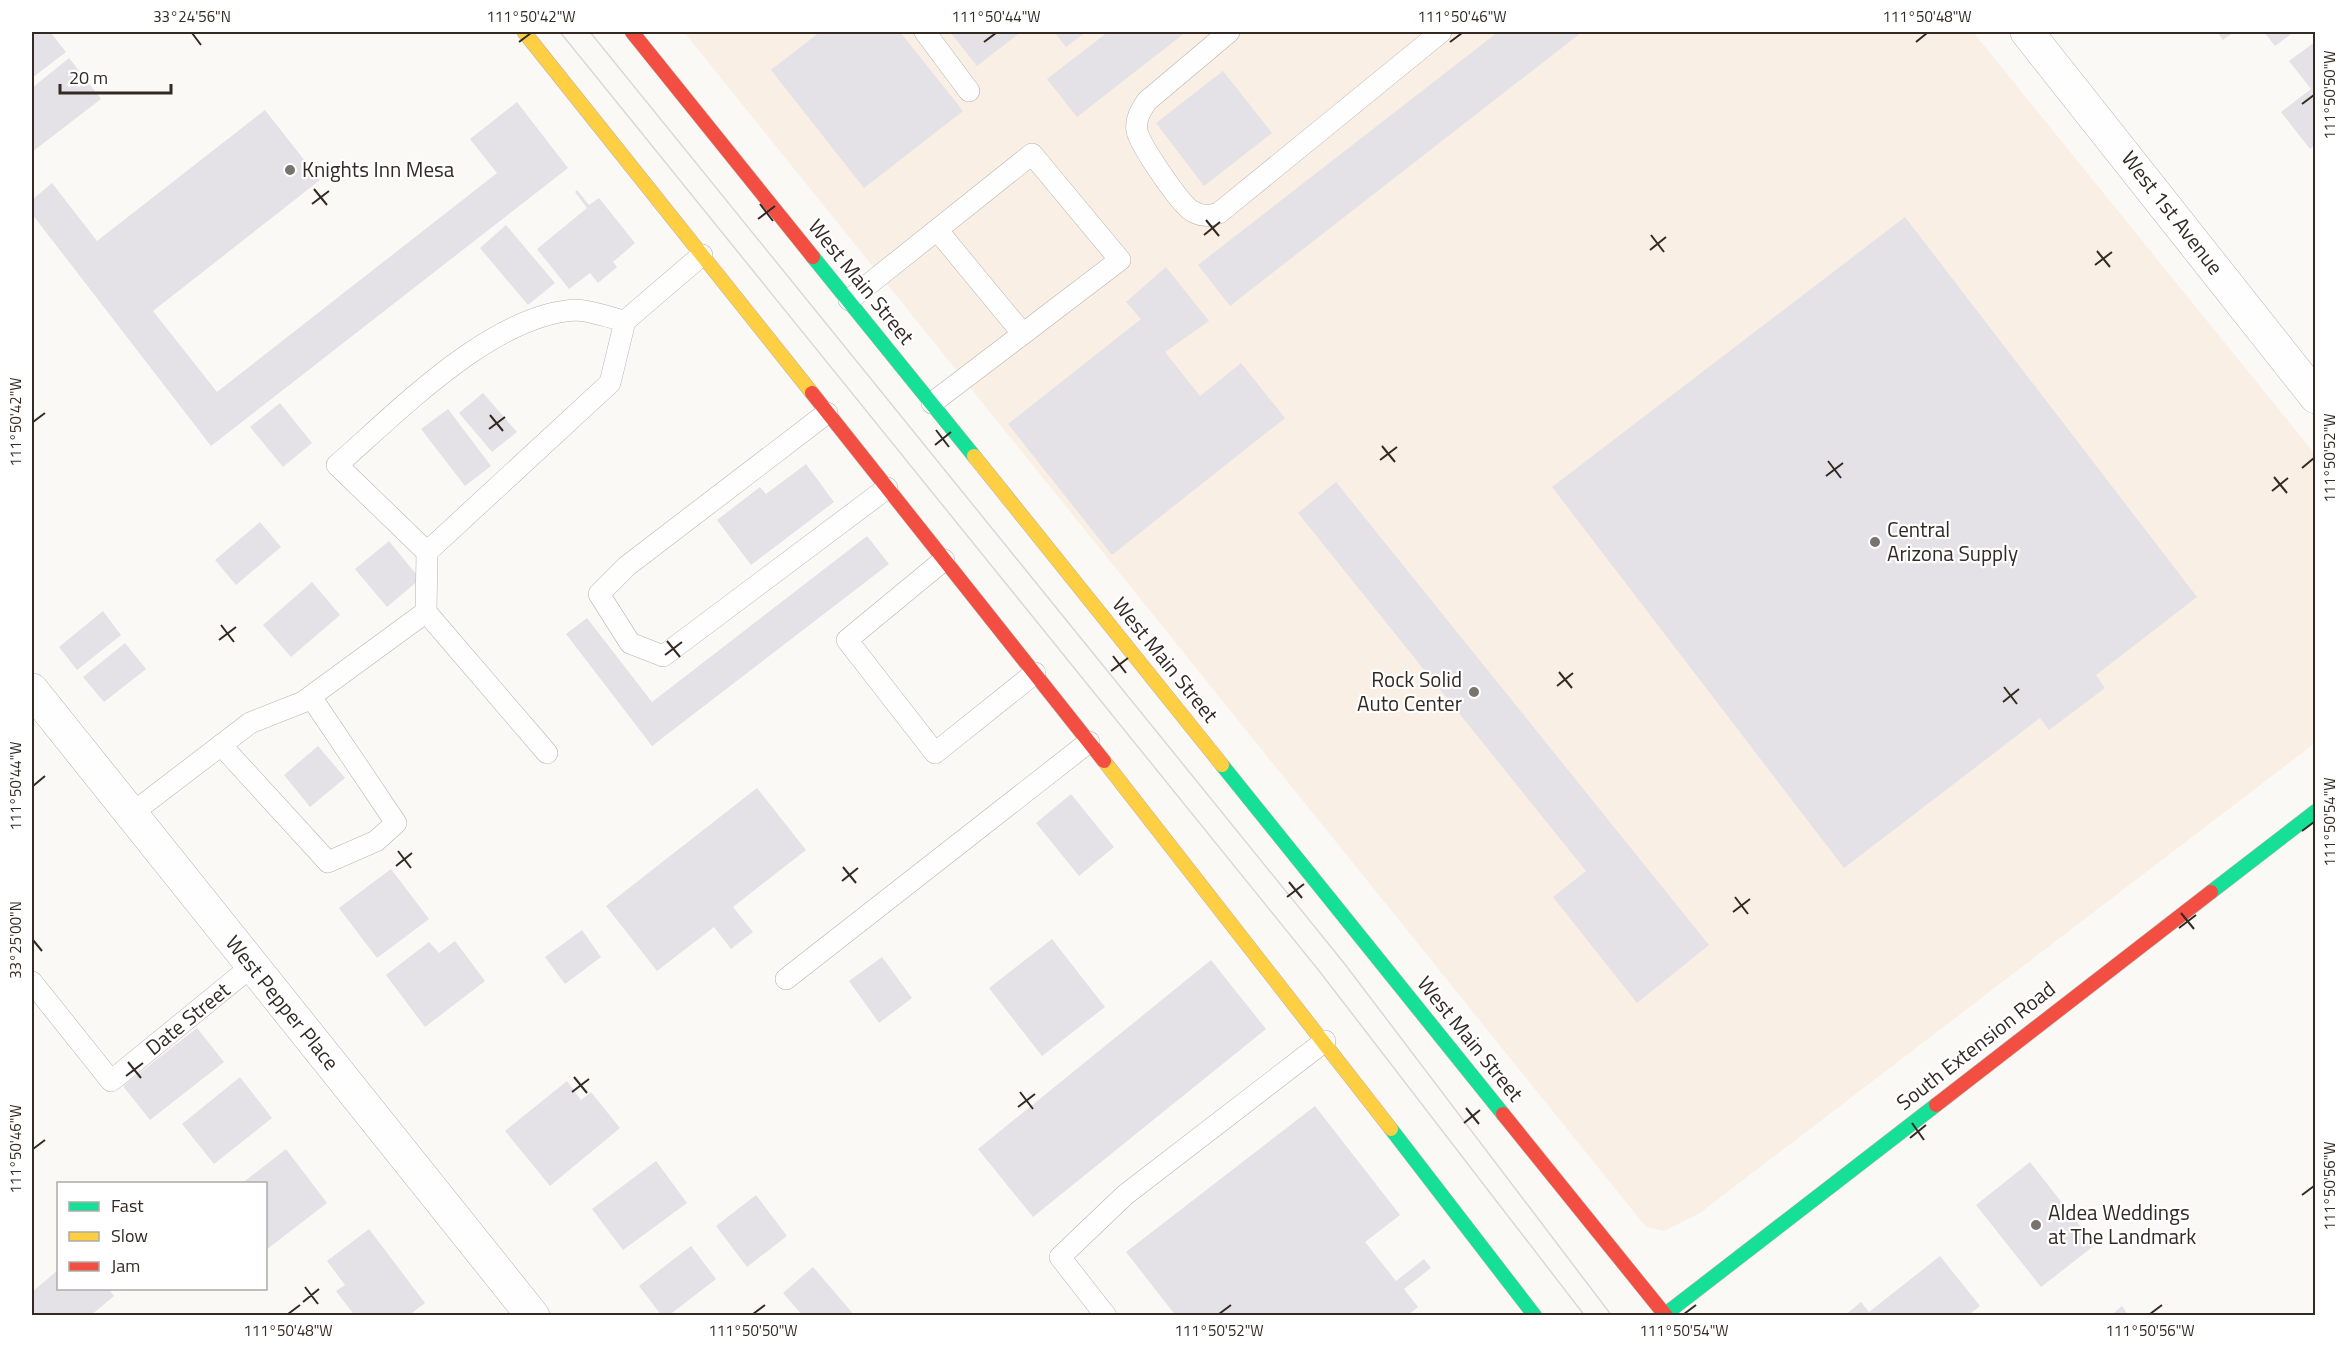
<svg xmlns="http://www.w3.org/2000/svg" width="2347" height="1347" viewBox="0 0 2347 1347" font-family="'Titillium Web',sans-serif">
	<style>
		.built { fill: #f9efe5 }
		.building { fill: #e4e2e6 }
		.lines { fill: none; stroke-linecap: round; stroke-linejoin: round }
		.lane-casing { stroke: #b8b3ae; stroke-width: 22 }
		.street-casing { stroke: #b8b3ae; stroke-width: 34 }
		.fast-casing { stroke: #b8b3ae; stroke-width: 15 }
		.slow-casing { stroke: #b8b3ae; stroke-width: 15 }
		.jam-casing { stroke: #b8b3ae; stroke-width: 15 }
		.lane { stroke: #fefefe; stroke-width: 21 }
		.street { stroke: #fefefe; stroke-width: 33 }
		.fast { stroke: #16e098; stroke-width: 14 }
		.slow { stroke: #ffcf43; stroke-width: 14 }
		.jam { stroke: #f24e42; stroke-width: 14 }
		.tram { stroke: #d9d9d7; stroke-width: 1.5 }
		.ticks { fill: none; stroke: #332b23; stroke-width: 2 }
		.poi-dot { fill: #79736d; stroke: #fff; stroke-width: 2 }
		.labels { text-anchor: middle; stroke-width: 4.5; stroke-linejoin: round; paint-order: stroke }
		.poi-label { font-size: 21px; fill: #332b23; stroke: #fff; text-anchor: start }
		.street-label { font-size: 21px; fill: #332b23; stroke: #fff }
		.neatline { fill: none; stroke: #332b23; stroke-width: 2 }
		.ticks-label { font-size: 15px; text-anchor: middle; fill: #332b23 }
	</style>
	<rect width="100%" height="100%" fill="#fbf9f6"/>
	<polygon class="built" points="684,32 1973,32 2315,454 2315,743 1700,1213 1664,1231 1646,1227"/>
	<g class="building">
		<polygon points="32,32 50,32 66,52 32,78"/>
		<polygon points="820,32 900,32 963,111 864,188 771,70"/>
		<polygon points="950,32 1021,32 977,66"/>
		<polygon points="1054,32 1086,32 1066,47"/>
		<polygon points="1108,32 1186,32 1077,117 1047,79"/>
		<polygon points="1498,32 1582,32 1230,306 1198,265"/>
		<polygon points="2217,32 2234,32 2223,40"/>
		<polygon points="2264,32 2294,32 2275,46"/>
		<polygon points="2316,41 2316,145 2310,149 2281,112 2311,89 2289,61"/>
		<polygon points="69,58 101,99 32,152 32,88"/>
		<polygon points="1223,71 1272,133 1204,186 1156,123"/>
		<polygon points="517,102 568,168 211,446 32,214 32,200 52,183 97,241 265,110 320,180 153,311 217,392 497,173 470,139"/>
		<polygon points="577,190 589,205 599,198 635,243 613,262 617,267 598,283 590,273 569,289 537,249 587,208 575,192"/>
		<polygon points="1905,217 2197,597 2096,675 2105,688 2049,730 2040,718 1844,868 1552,487"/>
		<polygon points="506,225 555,283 528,305 480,248"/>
		<polygon points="1166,267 1209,321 1165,352 1200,396 1241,363 1285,418 1112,555 1008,424 1141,319 1126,302"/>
		<polygon points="483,393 517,432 492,452 459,413"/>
		<polygon points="280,403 312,443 283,467 250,427"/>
		<polygon points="448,409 491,466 465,486 421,429"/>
		<polygon points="806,464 834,502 751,565 717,520 760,487 766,494"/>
		<polygon points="1336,482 1709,945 1637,1003 1553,897 1586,871 1298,513"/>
		<polygon points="260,522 281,547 236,585 215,560"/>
		<polygon points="867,536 889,564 652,746 566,634 587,618 652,702"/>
		<polygon points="389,541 420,579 387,607 355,569"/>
		<polygon points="312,582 340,615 291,657 263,625"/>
		<polygon points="103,611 121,635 77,670 59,647"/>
		<polygon points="125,643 146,669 104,702 83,677"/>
		<polygon points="318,746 345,778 310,807 284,775"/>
		<polygon points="757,788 806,850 733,907 753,932 731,949 714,927 657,971 606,906"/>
		<polygon points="1071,794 1114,847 1079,876 1036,823"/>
		<polygon points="391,869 429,919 377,958 339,908"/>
		<polygon points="582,930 601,957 565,984 545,957"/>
		<polygon points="1052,939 1105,1007 1042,1056 989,988"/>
		<polygon points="455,941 485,981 425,1027 386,975 429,942 439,953"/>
		<polygon points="882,957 912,998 879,1023 849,981"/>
		<polygon points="1211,960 1266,1029 1033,1217 978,1149"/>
		<polygon points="197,1028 224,1062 150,1120 123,1086"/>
		<polygon points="240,1077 272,1118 214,1164 182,1124"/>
		<polygon points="567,1081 581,1100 591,1092 620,1128 550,1186 505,1131"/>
		<polygon points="1315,1106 1400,1215 1365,1242 1396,1281 1424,1259 1431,1268 1404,1289 1418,1307 1407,1316 1176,1316 1126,1252"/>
		<polygon points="286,1149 327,1203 266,1250 266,1184 241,1184"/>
		<polygon points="656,1161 687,1203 623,1250 592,1209"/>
		<polygon points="2030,1162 2095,1245 2041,1287 1976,1205"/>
		<polygon points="756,1195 787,1236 747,1267 716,1226"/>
		<polygon points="369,1229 425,1303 408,1316 355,1316 336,1291 345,1285 327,1261"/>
		<polygon points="691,1246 716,1279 668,1316 662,1316 639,1286"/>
		<polygon points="1940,1256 1980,1306 1967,1316 1844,1316 1861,1302 1869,1312"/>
		<polygon points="813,1267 855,1316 803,1316 783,1293"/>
		<polygon points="58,1270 58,1288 108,1288 114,1296 90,1316 32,1316 32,1292"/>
		<polygon points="2122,1306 2129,1316 2110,1316"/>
	</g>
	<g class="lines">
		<g class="lane-casing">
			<g id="lane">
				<polyline points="925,32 969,91"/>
				<path d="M 1229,32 L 1147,101 C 1141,110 1135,119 1137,131 C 1140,145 1180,204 1192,211 C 1202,217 1209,216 1219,213 L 1441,32"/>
				<polyline points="938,231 1023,334"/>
				<polyline points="849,300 1032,154 1120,260 932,403"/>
				<path d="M 625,321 C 610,318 590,310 575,310 C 491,315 398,412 337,465 L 427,552 L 610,383 L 625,321 L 702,255"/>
				<polyline points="827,413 627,566 599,594 630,643 663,656 887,488"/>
				<polyline points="944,560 847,640 935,753 1035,673"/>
				<polyline points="426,612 547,753"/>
				<polyline points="221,745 328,862 376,841 396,823 311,697"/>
				<polyline points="131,814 250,723 303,702 426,612 427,552"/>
				<polyline points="786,979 1089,742"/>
				<polyline points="32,982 111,1081 252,966"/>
				<polyline points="1106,1316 1060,1257 1125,1195 1325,1041"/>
			</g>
		</g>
		<g class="street-casing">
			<g id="street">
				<polyline points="2027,32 2316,397"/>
				<polyline points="32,690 533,1316"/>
			</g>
		</g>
		<g class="fast-casing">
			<g id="fast">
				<polyline points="813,257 974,456"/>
				<polyline points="1222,765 1503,1114"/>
				<polyline points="2211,892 2316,811"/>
				<polyline points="1391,1129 1535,1316"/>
				<polyline points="1663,1316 1936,1105"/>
			</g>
		</g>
		<g class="slow-casing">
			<g id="slow">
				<polyline points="524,32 812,393"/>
				<polyline points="974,456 1222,765"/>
				<polyline points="1104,761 1391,1129"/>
			</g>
		</g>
		<g class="jam-casing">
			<g id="jam">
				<polyline points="632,32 813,257"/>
				<polyline points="812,393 1104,761"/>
				<polyline points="1936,1105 2211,892"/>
				<polyline points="1503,1114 1666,1316"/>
			</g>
		</g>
		<use href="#lane" class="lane"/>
		<use href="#street" class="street"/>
		<use href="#fast" class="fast"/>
		<use href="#slow" class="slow"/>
		<use href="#jam" class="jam"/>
		<g class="tram">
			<polyline points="560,32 1320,972 1585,1316"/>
			<polyline points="590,32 1344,963 1612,1316"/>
		</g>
	</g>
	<path class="ticks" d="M 192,33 L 201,45M 519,42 L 531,33M 984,42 L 996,33M 1450,42 L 1462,33M 1916,42 L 1927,33M 2302,104 L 2314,95M 314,189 L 327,205M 312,204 L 329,191M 760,204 L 773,221M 758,219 L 775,206M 1206,220 L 1219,236M 1204,235 L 1220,222M 1651,235 L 1664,252M 1650,250 L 1666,237M 2097,251 L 2110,267M 2095,265 L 2112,252M 490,415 L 503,431M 33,422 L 45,413M 489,429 L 505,417M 936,430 L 949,447M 935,445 L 951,432M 1382,446 L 1395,462M 1380,460 L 1397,447M 1828,461 L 1841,478M 2302,468 L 2314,458M 1826,476 L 1843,463M 2274,477 L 2287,493M 2272,491 L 2288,478M 221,625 L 234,642M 219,640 L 236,627M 667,641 L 680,657M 665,655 L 682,642M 1113,656 L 1126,673M 1111,671 L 1128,658M 1559,672 L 1572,688M 1557,686 L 1573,673M 2004,687 L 2017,704M 2003,702 L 2019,689M 33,786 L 45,776M 2302,831 L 2314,822M 398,851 L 411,868M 396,866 L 412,853M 843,867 L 856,883M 842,881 L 858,868M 1289,882 L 1302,898M 1287,897 L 1304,884M 1735,897 L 1748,914M 1733,912 L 1750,899M 2181,913 L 2194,929M 2179,928 L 2196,915M 33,940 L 42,951M 128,1062 L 141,1078M 126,1076 L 143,1063M 574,1077 L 587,1093M 572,1092 L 589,1079M 1020,1092 L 1033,1109M 1018,1107 L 1035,1094M 1466,1108 L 1479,1124M 1464,1123 L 1480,1110M 1912,1123 L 1924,1140M 1910,1138 L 1926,1125M 33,1149 L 45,1140M 2302,1195 L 2314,1186M 305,1287 L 318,1304M 303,1302 L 319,1289M 288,1314 L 300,1305M 753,1314 L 765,1305M 1219,1314 L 1231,1305M 1684,1314 L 1696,1305M 2150,1314 L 2162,1305"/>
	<g class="poi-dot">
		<circle cx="290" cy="170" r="6"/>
		<circle cx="1875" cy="542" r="6"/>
		<circle cx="1474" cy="692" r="6"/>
		<circle cx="2036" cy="1225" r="6"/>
	</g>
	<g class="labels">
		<g class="poi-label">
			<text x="302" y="177">Knights Inn Mesa</text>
			<text x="1887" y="537">Central<tspan x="1887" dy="24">Arizona Supply</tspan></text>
			<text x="1462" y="687" text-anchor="end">Rock Solid<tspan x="1462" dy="24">Auto Center</tspan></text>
			<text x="2048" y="1220">Aldea Weddings<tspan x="2048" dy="24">at The Landmark</tspan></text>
		</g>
		<g class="street-label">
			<text transform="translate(2172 213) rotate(52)" y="7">West 1st Avenue</text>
			<text transform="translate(861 282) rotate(51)" y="7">West Main Street</text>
			<text transform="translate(1165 660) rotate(51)" y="7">West Main Street</text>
			<text transform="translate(282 1003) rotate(51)" y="7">West Pepper Place</text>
			<text transform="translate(188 1019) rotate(-39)" y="7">Date Street</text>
			<text transform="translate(1470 1039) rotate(51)" y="7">West Main Street</text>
			<text transform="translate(1976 1046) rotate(-38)" y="7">South Extension Road</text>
		</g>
	</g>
	<rect width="2347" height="1347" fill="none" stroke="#ffffff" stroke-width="66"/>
	<rect x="57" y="1182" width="210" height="108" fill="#ffffff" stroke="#adaaa7" stroke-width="1.5"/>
	<rect x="69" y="1202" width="30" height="9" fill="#16e098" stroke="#adaaa7" stroke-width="1.5"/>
	<text x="111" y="1212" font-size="18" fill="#332b23">Fast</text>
	<rect x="69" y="1232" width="30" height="9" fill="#ffcf43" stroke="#adaaa7" stroke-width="1.5"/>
	<text x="111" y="1242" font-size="18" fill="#332b23">Slow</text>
	<rect x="69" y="1262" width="30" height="9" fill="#f24e42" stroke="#adaaa7" stroke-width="1.5"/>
	<text x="111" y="1272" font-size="18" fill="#332b23">Jam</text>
	<path d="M60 84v9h111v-9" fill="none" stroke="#332b23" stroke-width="3"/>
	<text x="69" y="84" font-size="18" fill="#332b23" stroke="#ffffff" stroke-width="4.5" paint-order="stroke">20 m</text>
	<rect x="33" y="33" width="2281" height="1281" class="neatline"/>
	<g class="ticks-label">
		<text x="192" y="22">33°24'56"N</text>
		<text x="531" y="22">111°50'42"W</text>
		<text x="996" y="22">111°50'44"W</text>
		<text x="1462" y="22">111°50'46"W</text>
		<text x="1927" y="22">111°50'48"W</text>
		<text transform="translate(2330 95) rotate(-90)" y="5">111°50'50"W</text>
		<text transform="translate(16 422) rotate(-90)" y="5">111°50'42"W</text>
		<text transform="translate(2330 458) rotate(-90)" y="5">111°50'52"W</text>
		<text transform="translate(16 786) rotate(-90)" y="5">111°50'44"W</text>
		<text transform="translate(2330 822) rotate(-90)" y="5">111°50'54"W</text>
		<text transform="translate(16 940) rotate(-90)" y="5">33°25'00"N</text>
		<text transform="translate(16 1149) rotate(-90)" y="5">111°50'46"W</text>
		<text transform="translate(2330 1186) rotate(-90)" y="5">111°50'56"W</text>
		<text x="288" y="1336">111°50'48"W</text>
		<text x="753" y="1336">111°50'50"W</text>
		<text x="1219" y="1336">111°50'52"W</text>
		<text x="1684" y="1336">111°50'54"W</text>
		<text x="2150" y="1336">111°50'56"W</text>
	</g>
</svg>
